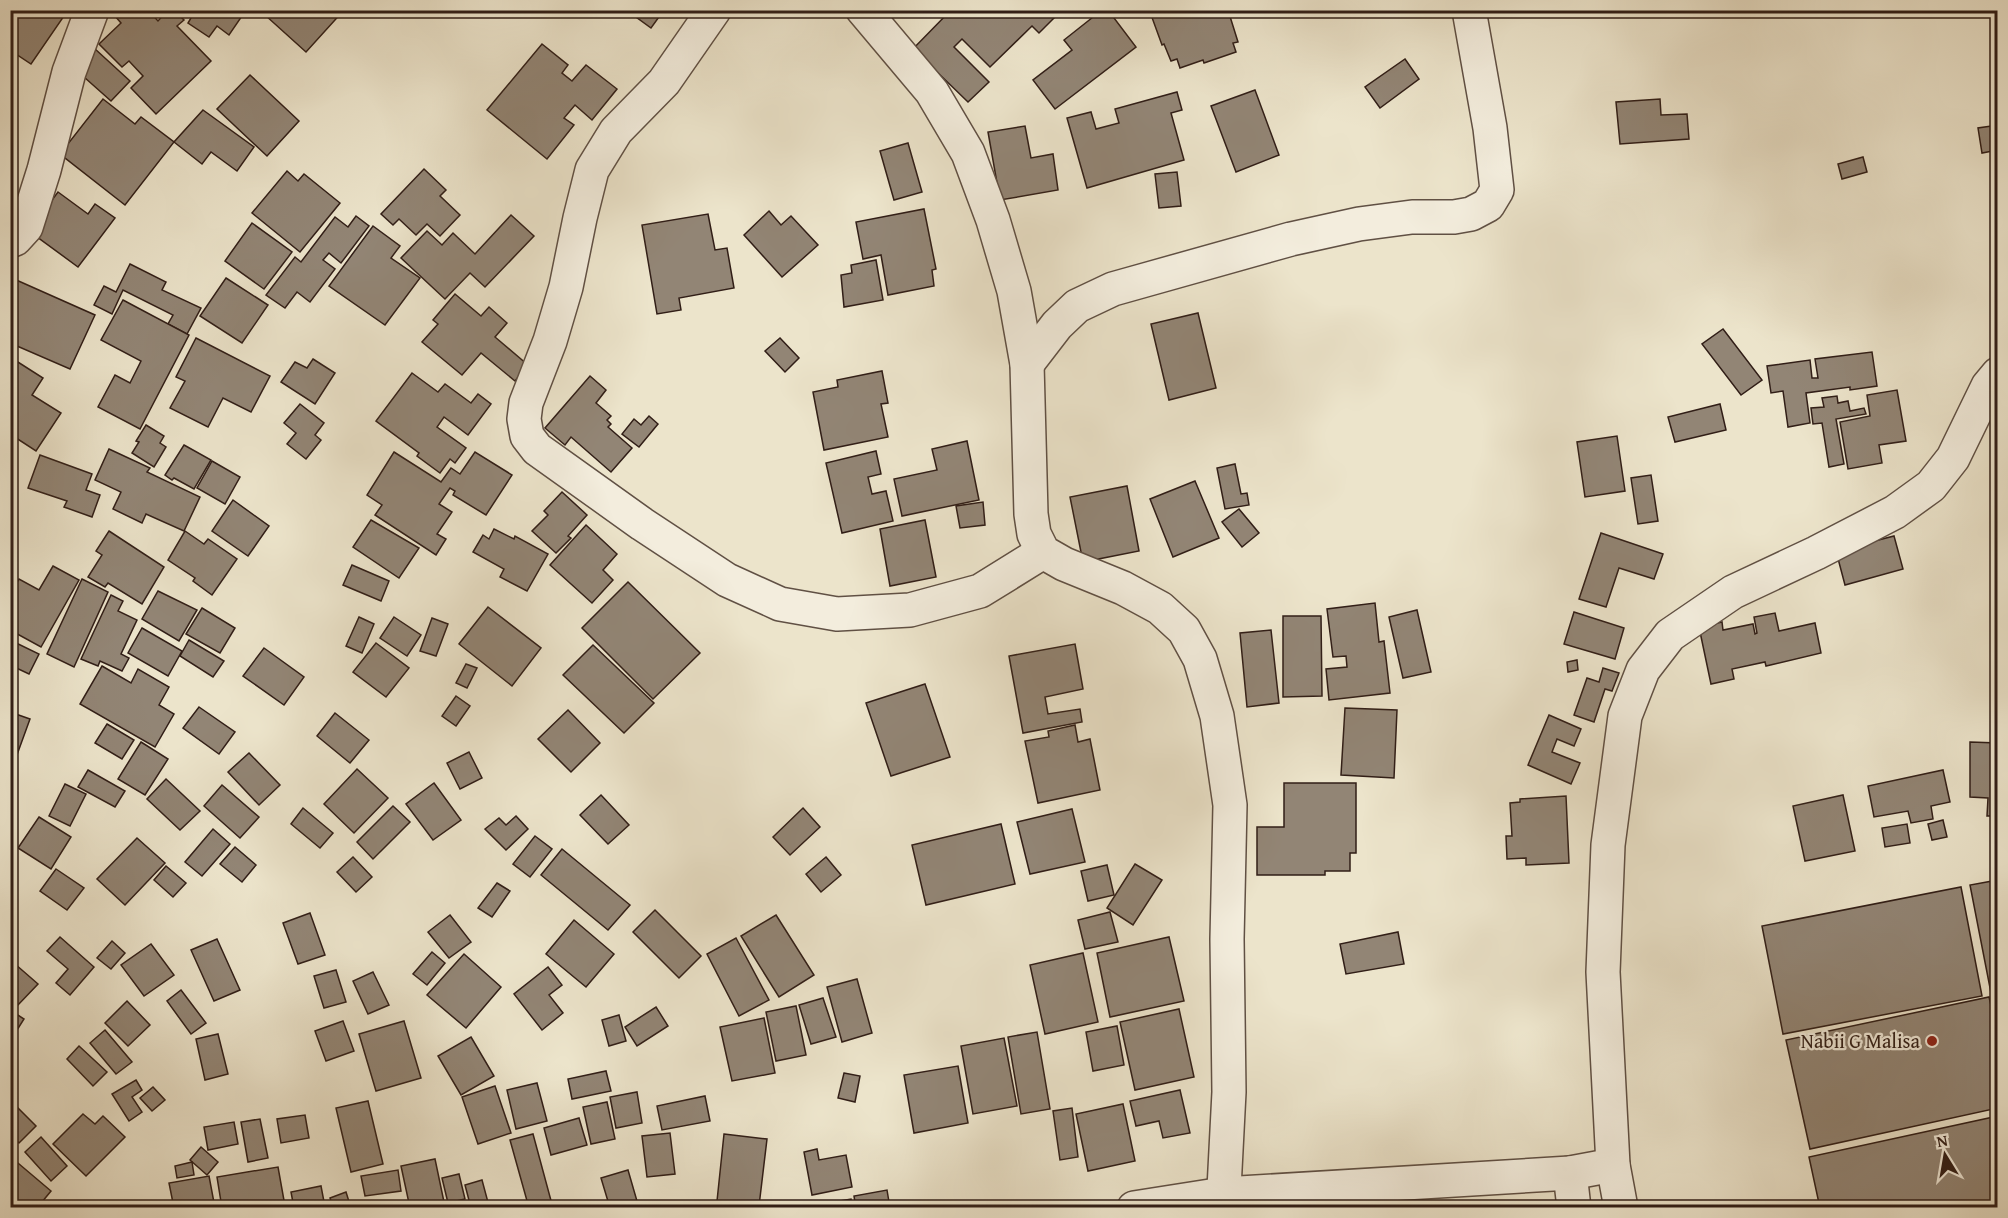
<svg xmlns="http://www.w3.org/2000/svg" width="2008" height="1218" viewBox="0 0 2008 1218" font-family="'Gentium Book Plus',serif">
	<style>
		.building { fill: #928575; stroke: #311e17; stroke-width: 1.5 }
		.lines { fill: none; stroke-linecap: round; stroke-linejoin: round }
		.minor-casing { stroke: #605044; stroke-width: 36 }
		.minor { stroke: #f3eddd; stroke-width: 33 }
		.poi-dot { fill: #8f2418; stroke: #f3eddd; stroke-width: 2 }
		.labels { text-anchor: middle; stroke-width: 4.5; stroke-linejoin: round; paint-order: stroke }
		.poi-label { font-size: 20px; fill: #311e17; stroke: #f3eddd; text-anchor: end }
	</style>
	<rect width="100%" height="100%" fill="#ece4cb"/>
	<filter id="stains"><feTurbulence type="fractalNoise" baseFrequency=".00333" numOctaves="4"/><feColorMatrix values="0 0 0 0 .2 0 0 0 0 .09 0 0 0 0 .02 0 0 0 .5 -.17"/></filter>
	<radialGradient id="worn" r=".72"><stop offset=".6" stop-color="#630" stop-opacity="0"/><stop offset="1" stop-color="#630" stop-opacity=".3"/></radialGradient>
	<g class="building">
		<polygon points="10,10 56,10 64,16 31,64 10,50"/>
		<polygon points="121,10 148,10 158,21 168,10 174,10 184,20 177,26 211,61 156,114 131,88 143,76 129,61 122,67 99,44 121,23 115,16"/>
		<polygon points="234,10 242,16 229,35 217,26 209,37 188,23 191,18 181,11"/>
		<polygon points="239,10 253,10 247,17"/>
		<polygon points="269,10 344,10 306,52 265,15"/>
		<polygon points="641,10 664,10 651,28 636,17"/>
		<polygon points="672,10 684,10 680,16"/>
		<polygon points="951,10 1062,10 1039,33 1032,26 990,67 962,39 954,47 989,82 968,102 934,69 907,55"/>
		<polygon points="1102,10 1108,10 1136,47 1055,109 1033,80 1072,50 1064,40"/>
		<polygon points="1156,10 1228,10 1238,42 1233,43 1236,52 1204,63 1203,60 1180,68 1177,59 1171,61 1164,44 1162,45 1150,12"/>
		<polygon points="542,44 568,65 562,73 572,81 586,65 617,89 592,120 575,105 564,118 574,125 547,159 487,110"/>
		<polygon points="94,48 130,81 111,101 75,69"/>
		<polygon points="1405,59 1419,79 1380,108 1365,87"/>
		<polygon points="250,75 299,121 267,156 217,109"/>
		<polygon points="1255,90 1279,155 1236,172 1211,106"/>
		<polygon points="1177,92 1182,110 1171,113 1184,160 1087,188 1067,118 1091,112 1096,129 1119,123 1115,109"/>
		<polygon points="103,99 135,124 141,117 174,142 125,205 60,154"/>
		<polygon points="1660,99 1661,115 1687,114 1689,139 1620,144 1616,102"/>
		<polygon points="203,110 254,147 237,171 211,152 202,164 174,142"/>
		<polygon points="1998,125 1998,150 1982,153 1978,128"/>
		<polygon points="1025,126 1031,158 1053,154 1058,190 1000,200 988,132"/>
		<polygon points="908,143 922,192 894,200 880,151"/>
		<polygon points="1863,157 1867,172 1842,179 1838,164"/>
		<polygon points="424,169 446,190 440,196 460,215 440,236 427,224 416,235 399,219 393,225 381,214"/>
		<polygon points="287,171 298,181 304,174 340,203 300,252 252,213"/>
		<polygon points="1177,172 1181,206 1159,208 1155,174"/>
		<polygon points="58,192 88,214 95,204 115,218 78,267 29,231"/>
		<polygon points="924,209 936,269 932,270 934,286 888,295 881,255 863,259 856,222"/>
		<polygon points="769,211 781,225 791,216 818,245 782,277 744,235"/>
		<polygon points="708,214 715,250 727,248 734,288 679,298 681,310 657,314 642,225"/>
		<polygon points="511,215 534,236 485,287 470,273 445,299 401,258 427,231 442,245 453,233 475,254"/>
		<polygon points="356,216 369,226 341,263 329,253 323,260 335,269 310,302 297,292 285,308 266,295 295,257 301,262 335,217 348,227"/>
		<polygon points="252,223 292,252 264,289 225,261"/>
		<polygon points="373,226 400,246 391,258 420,278 385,325 329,286"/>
		<polygon points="876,260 883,300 844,307 841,275 852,273 851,265"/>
		<polygon points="130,264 166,282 162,290 201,308 187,334 168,324 173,315 123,290 112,314 94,305 104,286 116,292"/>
		<polygon points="226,278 268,305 242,343 200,316"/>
		<polygon points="14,279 95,315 70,369 10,343 10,287"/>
		<polygon points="455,294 481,316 489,307 507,323 495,337 528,365 515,381 481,353 462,375 422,342 438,324 433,320"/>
		<polygon points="123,300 189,335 140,429 98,407 115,375 130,383 141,361 101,340"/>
		<polygon points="1198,313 1216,388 1169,400 1151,324"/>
		<polygon points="1723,329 1762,380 1741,395 1702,344"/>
		<polygon points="196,338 270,376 251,412 223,398 208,427 170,408 185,381 176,377"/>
		<polygon points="780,338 799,358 785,372 765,351"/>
		<polygon points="1872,352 1877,386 1850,390 1850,387 1806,393 1810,423 1788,427 1783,391 1771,393 1767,366 1810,360 1812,378 1818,378 1815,359"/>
		<polygon points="10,357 43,378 32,395 61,413 36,451 10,434"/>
		<polygon points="313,359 335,373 315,404 281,382 295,362 307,368"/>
		<polygon points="882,371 888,403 881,404 888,437 824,450 813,392 838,387 837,380"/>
		<polygon points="412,373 438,392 445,384 471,403 478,394 491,404 468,435 444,417 437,427 466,448 455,463 450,459 440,473 417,456 419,453 376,421"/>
		<polygon points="590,376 606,390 596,403 611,416 607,420 611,424 608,427 632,448 611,472 571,437 565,445 545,428"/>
		<polygon points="1897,390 1906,441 1879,445 1882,463 1848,469 1840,422 1870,416 1867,395"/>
		<polygon points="1837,396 1838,403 1848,401 1850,411 1864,408 1866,414 1836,419 1844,464 1829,467 1822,423 1813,424 1811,408 1824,407 1822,398"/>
		<polygon points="300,404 324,423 315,435 321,440 306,459 287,444 296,433 284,423"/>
		<polygon points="1720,404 1726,430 1675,442 1668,417"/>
		<polygon points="649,416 658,424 639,447 622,434 634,419 641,425"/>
		<polygon points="146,425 164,436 160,443 166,447 154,467 132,453 139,442 136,441"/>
		<polygon points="1617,436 1625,491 1585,497 1577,442"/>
		<polygon points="967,441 979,500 902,516 894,479 937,470 932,449"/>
		<polygon points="184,445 211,460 194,489 174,478 172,480 165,475"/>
		<polygon points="109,449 150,468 147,472 200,497 184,531 146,514 142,523 113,509 121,492 95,480"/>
		<polygon points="876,451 881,474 868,477 872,494 886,491 893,521 842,533 826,463"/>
		<polygon points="394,452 441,482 451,468 460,474 475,452 512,475 486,515 453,495 455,491 450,488 439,504 452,512 437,534 446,539 436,555 375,515 382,505 367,495"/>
		<polygon points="40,455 92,474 86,490 100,495 92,517 64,507 67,501 28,488"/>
		<polygon points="212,461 240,477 225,504 197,488"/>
		<polygon points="1235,464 1241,494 1247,493 1249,505 1225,509 1217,468"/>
		<polygon points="1651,475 1658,521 1638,524 1631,478"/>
		<polygon points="1195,481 1219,538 1173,557 1150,499"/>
		<polygon points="1127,486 1139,551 1083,562 1070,497"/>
		<polygon points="562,492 587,515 568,536 571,538 556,553 532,531 548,515 544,511"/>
		<polygon points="233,500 269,526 248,556 212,531"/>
		<polygon points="983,502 985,525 960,528 956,506"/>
		<polygon points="1239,509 1259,533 1242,547 1222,522"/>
		<polygon points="10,510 17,512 10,528"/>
		<polygon points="371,520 419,548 399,578 353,547"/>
		<polygon points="925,520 936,577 890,586 880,529"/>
		<polygon points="586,525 617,554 603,570 613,580 592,603 550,565"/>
		<polygon points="494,529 514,539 515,536 548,554 527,591 500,577 504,569 473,552 483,535 489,539"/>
		<polygon points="109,531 164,567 142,604 108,583 105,587 88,577 102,555 96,551"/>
		<polygon points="185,531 204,544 208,539 237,559 212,595 193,581 195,578 168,560"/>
		<polygon points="1601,533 1663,554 1654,579 1619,568 1606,607 1579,599"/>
		<polygon points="1894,536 1903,569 1845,585 1836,551"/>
		<polygon points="352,565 389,581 381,601 343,585"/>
		<polygon points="53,566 79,580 41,647 10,630 10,588 13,590 19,579 39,590"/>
		<polygon points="82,579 108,592 74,667 47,654"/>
		<polygon points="628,582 700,653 653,699 582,628"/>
		<polygon points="158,591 197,610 179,641 142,619"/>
		<polygon points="111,595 123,601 118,611 137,620 121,654 129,658 122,671 100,661 98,666 81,659"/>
		<polygon points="1375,603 1379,642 1384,641 1390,693 1329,700 1326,669 1347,667 1346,656 1333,657 1327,609"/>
		<polygon points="488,607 541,648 512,686 459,644"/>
		<polygon points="202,608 235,628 220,653 186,634"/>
		<polygon points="1417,610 1431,672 1403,678 1389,617"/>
		<polygon points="1574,612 1624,628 1615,659 1564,644"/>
		<polygon points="1775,613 1779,631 1815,623 1821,653 1766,666 1765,662 1732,669 1734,679 1711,684 1699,627 1722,622 1723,630 1753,624 1755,634 1757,633 1754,617"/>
		<polygon points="1283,616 1321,616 1322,696 1283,697"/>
		<polygon points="359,617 374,624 362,653 346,646"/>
		<polygon points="394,617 421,635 407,656 380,638"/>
		<polygon points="432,618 448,624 436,656 420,651"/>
		<polygon points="142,628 182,651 168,676 128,653"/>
		<polygon points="1271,630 1279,703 1247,707 1240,633"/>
		<polygon points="10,640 39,654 29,674 10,665"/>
		<polygon points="189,640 224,661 213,677 180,656"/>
		<polygon points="376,643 409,668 386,697 353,672"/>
		<polygon points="1075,644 1083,689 1045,697 1048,714 1080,709 1082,722 1023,733 1009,656"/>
		<polygon points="593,645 654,703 624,733 563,675"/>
		<polygon points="264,648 304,677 284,705 243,676"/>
		<polygon points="1577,660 1578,670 1568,672 1567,662"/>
		<polygon points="466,664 477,668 467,688 456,683"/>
		<polygon points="102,666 131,683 138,669 169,687 159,705 174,714 155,747 80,704"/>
		<polygon points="1603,668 1619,673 1612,691 1605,689 1594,722 1574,715 1587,678 1599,682"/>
		<polygon points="925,684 950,757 891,776 866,703"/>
		<polygon points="456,696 470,706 456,726 442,716"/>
		<polygon points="199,707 235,732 219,754 183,728"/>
		<polygon points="1345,708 1397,710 1394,778 1341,775"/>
		<polygon points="568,710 600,743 571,772 538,739"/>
		<polygon points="10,712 30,719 10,774"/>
		<polygon points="335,713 369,740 350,763 317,736"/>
		<polygon points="1549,715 1581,729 1574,746 1557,739 1552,752 1580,763 1571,784 1528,765"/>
		<polygon points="107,724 134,740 122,759 95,743"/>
		<polygon points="1075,725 1078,742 1090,739 1100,790 1038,803 1025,741 1049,737 1048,731"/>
		<polygon points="141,742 168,759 145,795 118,779"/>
		<polygon points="1970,742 1998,743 1998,816 1987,816 1988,798 1970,797"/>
		<polygon points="469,752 482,778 460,789 447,763"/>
		<polygon points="249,753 280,785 259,805 228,772"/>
		<polygon points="357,769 388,798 354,833 324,804"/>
		<polygon points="88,770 125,791 115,807 78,787"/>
		<polygon points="1943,770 1950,802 1931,806 1933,819 1911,823 1908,811 1874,817 1868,786"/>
		<polygon points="166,779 200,811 180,830 147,799"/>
		<polygon points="434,783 461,820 433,840 406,804"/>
		<polygon points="1284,783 1356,783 1356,853 1350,853 1350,871 1325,871 1325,875 1257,875 1257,827 1284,827"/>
		<polygon points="65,784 86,794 70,826 49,816"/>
		<polygon points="222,785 259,817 240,838 204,806"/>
		<polygon points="601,795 629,825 608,844 580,815"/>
		<polygon points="1843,795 1855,851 1805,861 1793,806"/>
		<polygon points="1566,796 1569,863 1526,865 1526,858 1507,859 1506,836 1512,836 1510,803 1520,802 1520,799"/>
		<polygon points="393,806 410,822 373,859 357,842"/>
		<polygon points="303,808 333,833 320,848 291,824"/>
		<polygon points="803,808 820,827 790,855 773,837"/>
		<polygon points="1072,809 1085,862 1030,874 1017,822"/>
		<polygon points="516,816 528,829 506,850 485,829 499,818 506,825"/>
		<polygon points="39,817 71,837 51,869 18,848"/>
		<polygon points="1943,820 1947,837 1932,840 1928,824"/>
		<polygon points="1001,824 1015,884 926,905 912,845"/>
		<polygon points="1907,824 1910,843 1885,847 1882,828"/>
		<polygon points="213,829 230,844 202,876 185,862"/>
		<polygon points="535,836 552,849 530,877 513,864"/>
		<polygon points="137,838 165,863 125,905 97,879"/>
		<polygon points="235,847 256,865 242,882 220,864"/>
		<polygon points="10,848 16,850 10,867"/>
		<polygon points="562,849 630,905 608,930 541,875"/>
		<polygon points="353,857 372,877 356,892 337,872"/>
		<polygon points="826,857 841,875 821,892 806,874"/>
		<polygon points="1135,864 1162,880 1133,925 1107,908"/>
		<polygon points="1107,865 1114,895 1088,901 1081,871"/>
		<polygon points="166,866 186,883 173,897 154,880"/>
		<polygon points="56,869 84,888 67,910 40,891"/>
		<polygon points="1998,880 1998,1029 1970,885"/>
		<polygon points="497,883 510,891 492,917 478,908"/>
		<polygon points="1961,887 1982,996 1783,1034 1762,926"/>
		<polygon points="655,910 701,956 679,978 633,932"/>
		<polygon points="1110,912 1118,942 1085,949 1078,920"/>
		<polygon points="310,913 325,955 298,964 283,923"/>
		<polygon points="450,915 471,942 449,958 428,932"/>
		<polygon points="776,915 814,975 779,997 741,936"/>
		<polygon points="574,920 614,954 586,987 546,954"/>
		<polygon points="1398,932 1404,964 1346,974 1340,944"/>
		<polygon points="60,937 94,967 70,995 56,983 68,969 47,951"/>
		<polygon points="1169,937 1184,1001 1110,1017 1097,953"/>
		<polygon points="736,938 769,1000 739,1016 707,954"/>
		<polygon points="217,939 240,990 214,1001 191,950"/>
		<polygon points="112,941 125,953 111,969 97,958"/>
		<polygon points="151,944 174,975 144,996 121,965"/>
		<polygon points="432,952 445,963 427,985 413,974"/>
		<polygon points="1083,953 1098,1022 1045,1034 1030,965"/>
		<polygon points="464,954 501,987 466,1028 427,995"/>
		<polygon points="15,964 38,984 17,1006 10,1000 10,969"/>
		<polygon points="548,967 562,985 549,995 563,1013 542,1030 514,994"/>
		<polygon points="336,970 346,1002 324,1008 314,976"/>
		<polygon points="373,972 389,1005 368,1014 353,981"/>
		<polygon points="857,979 872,1033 842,1042 827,987"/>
		<polygon points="181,990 206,1023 191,1034 167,1001"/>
		<polygon points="1989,997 1998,1035 1998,1108 1810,1149 1786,1040"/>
		<polygon points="823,998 836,1037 811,1044 799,1005"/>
		<polygon points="127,1001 150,1025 128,1046 105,1023"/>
		<polygon points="796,1006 806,1055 776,1061 766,1012"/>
		<polygon points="656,1007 668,1026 637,1046 625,1027"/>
		<polygon points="1179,1009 1194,1077 1135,1090 1120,1022"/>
		<polygon points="10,1010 24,1019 12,1038 10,1038"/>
		<polygon points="619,1015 626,1041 609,1046 602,1020"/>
		<polygon points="764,1018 775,1073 732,1081 720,1027"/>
		<polygon points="343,1021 354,1051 326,1061 315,1031"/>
		<polygon points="404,1021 421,1078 376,1091 359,1034"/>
		<polygon points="1117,1026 1124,1065 1093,1071 1086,1032"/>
		<polygon points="105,1030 132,1062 116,1074 90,1043"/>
		<polygon points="1037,1032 1050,1109 1021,1114 1008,1037"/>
		<polygon points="218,1034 228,1074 205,1080 196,1039"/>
		<polygon points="471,1037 494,1076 461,1095 438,1056"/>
		<polygon points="1004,1038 1017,1106 973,1114 961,1046"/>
		<polygon points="79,1046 107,1072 93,1086 67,1059"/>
		<polygon points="958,1066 968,1123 914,1133 904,1075"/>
		<polygon points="606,1071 611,1091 572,1099 568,1079"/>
		<polygon points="844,1073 860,1076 855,1102 838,1098"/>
		<polygon points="136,1080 142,1090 132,1097 142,1112 129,1121 112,1094"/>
		<polygon points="537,1083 547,1121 516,1129 507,1090"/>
		<polygon points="495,1086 511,1133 478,1144 462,1097"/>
		<polygon points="153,1087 165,1100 152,1111 140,1098"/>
		<polygon points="1180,1090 1190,1133 1163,1138 1159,1121 1136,1126 1130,1101"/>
		<polygon points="637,1092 642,1123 616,1128 610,1097"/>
		<polygon points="705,1096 710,1121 662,1130 657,1106"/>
		<polygon points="10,1100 36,1126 19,1143 10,1134"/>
		<polygon points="368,1101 383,1164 351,1172 336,1108"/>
		<polygon points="607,1102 615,1139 591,1144 583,1107"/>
		<polygon points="1123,1104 1135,1161 1088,1171 1076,1114"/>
		<polygon points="1072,1108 1078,1157 1060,1160 1053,1111"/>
		<polygon points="83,1114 95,1124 103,1116 125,1137 86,1176 53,1144"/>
		<polygon points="305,1115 309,1138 281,1143 277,1119"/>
		<polygon points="1998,1116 1998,1205 1984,1208 1820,1208 1809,1157"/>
		<polygon points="579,1118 587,1145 551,1155 544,1128"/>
		<polygon points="260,1119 268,1158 248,1162 241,1122"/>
		<polygon points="234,1122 238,1144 208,1150 204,1127"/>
		<polygon points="670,1133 675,1174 647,1177 642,1136"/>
		<polygon points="533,1134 553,1208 529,1208 510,1140"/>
		<polygon points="724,1134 767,1139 759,1206 717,1201"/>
		<polygon points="41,1137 67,1166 51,1181 25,1152"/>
		<polygon points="201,1147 218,1162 207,1175 190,1160"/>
		<polygon points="817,1149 819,1160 846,1155 852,1187 812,1195 804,1152"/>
		<polygon points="12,1158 51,1191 37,1208 26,1208 10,1194 10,1160"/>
		<polygon points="435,1159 444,1202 410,1208 401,1166"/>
		<polygon points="192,1162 194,1175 177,1178 175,1166"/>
		<polygon points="278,1167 285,1206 222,1208 217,1177"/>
		<polygon points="398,1170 401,1191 365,1196 361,1176"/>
		<polygon points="628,1170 639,1208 610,1208 601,1178"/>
		<polygon points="459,1174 465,1199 448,1203 442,1178"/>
		<polygon points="209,1176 215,1208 174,1208 169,1183"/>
		<polygon points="482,1180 489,1206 471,1208 465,1185"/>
		<polygon points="321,1186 325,1207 294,1208 291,1192"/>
		<polygon points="887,1190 890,1208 856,1208 854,1196"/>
		<polygon points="346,1192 351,1208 333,1208 330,1198"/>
		<polygon points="851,1199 852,1208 810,1208 810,1206"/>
	</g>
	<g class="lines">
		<g class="minor-casing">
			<g id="minor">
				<polyline points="714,10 664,82 616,131 592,170 580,218 566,287 550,341 526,403 524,419 527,436 537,449 642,524 727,580 780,604 837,614 910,610 980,591 1043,552"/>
				<polyline points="863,10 932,92 968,153 993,220 1014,291 1027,364 1031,514 1034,534 1043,552 1064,564 1123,588 1160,608 1184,630 1200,659 1217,716 1230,805 1227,939 1229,1092 1223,1208"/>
				<polyline points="10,241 15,239 26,227 44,170 69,72 92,10"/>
				<polyline points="1027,364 1057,325 1077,306 1113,289 1291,239 1359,224 1412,217 1454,217 1471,214 1488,205 1497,190 1490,128 1469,10"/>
				<polyline points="1570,1173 1574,1208"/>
				<polyline points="1134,1208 1223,1194 1570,1173 1613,1165"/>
				<polyline points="1621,1208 1613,1165 1603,972 1608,845 1625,716 1643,670 1670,635 1733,592 1816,553 1895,512 1931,486 1953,458 1988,386 1998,374"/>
			</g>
		</g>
		<use href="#minor" class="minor"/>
	</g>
	<circle class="poi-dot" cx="1932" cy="1041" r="6"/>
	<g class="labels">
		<g class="poi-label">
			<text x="1920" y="1048">Nabii G Malisa</text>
		</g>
	</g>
	<rect width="2008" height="1218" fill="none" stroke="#ece4cb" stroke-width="36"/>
	<rect x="12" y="12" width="1984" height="1194" fill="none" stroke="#311e17" stroke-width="3"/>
	<rect x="18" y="18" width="1972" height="1182" fill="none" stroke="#311e17" stroke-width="1.5"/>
	<g transform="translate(1945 1155) rotate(349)" stroke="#f3eddd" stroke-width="4.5" paint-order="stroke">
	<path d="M0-4.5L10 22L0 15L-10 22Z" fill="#311e17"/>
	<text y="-9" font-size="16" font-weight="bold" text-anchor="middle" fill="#311e17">N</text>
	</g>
	<rect width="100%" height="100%" filter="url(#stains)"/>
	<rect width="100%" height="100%" fill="url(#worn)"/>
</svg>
